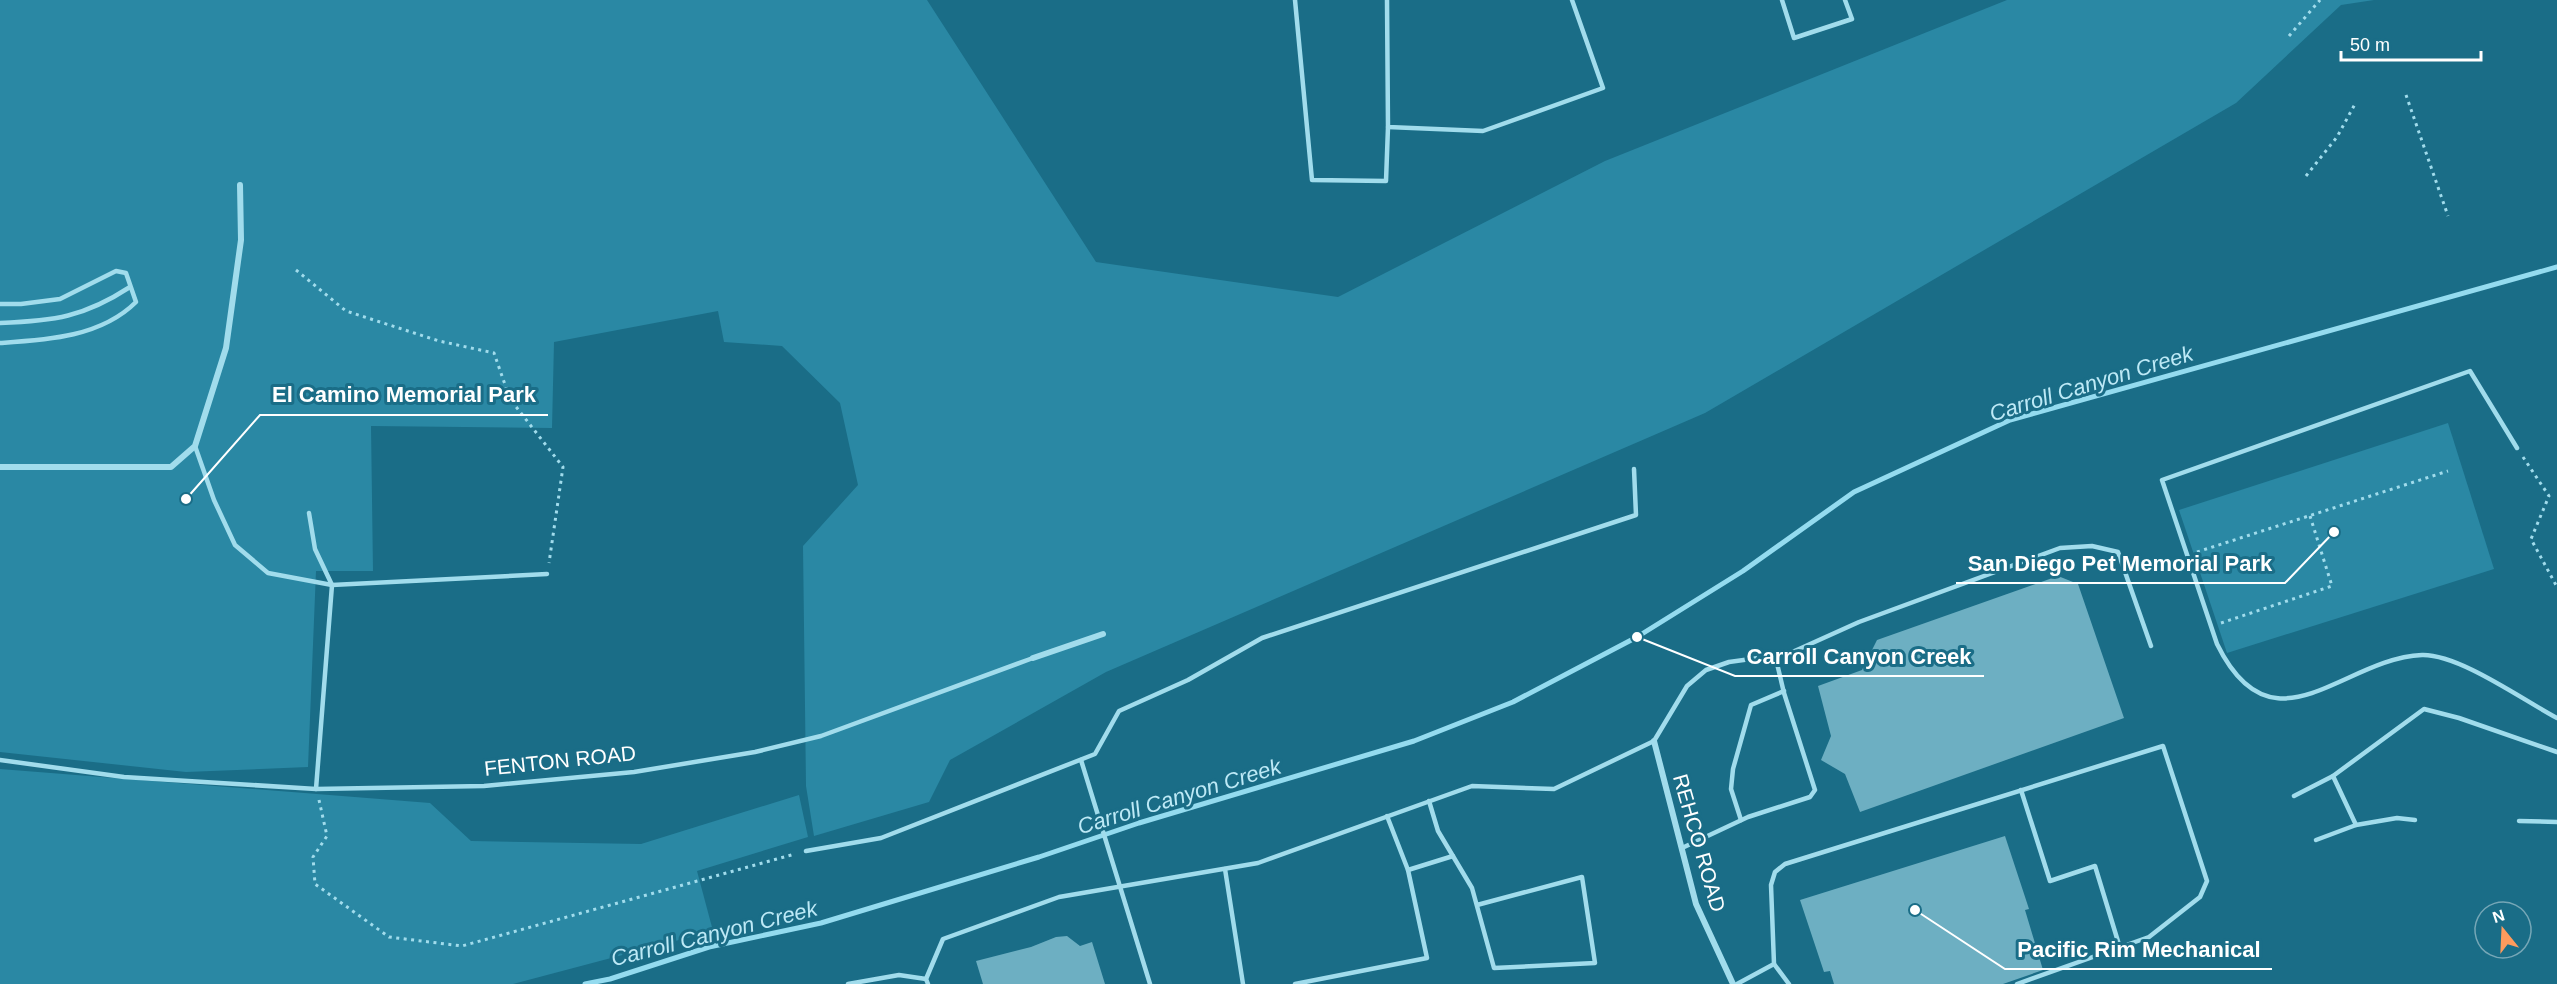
<svg xmlns="http://www.w3.org/2000/svg" width="2557" height="984" viewBox="0 0 2557 984" font-family="Helvetica,sans-serif">
	<style>
		.green { fill: #2a88a4 }
		.lines { fill: none; stroke-linecap: round; stroke-linejoin: round }
		.stream { stroke: #94dbef; stroke-width: 5 }
		.building { fill: #6dafc2 }
		.path { stroke: #a1dcec; stroke-width: 3; stroke-dasharray: 3 4.5; stroke-linecap: butt }
		.service { stroke: #a1dcec; stroke-width: 4.5 }
		.minor { stroke: #a1dcec; stroke-width: 6 }
		.labels { text-anchor: middle; stroke-width: 6; stroke-linejoin: round; paint-order: stroke }
		.street-label { font-size: 21px; fill: #fff; stroke: #1a6d87 }
		.water-label { font-size: 22px; font-style: italic; fill: #bde9f6; stroke: #1a6d87 }
		.leader { fill: none; stroke: #fff; stroke-width: 2 }
		.callout-dot { fill: #fff; stroke: #1a6d87; stroke-width: 2 }
		.callout-label { font-size: 22px; text-anchor: middle; font-weight: bold; fill: #fff; stroke: #1a6d87; stroke-width: 6; stroke-linejoin: round; paint-order: stroke }
	</style>
	<rect width="100%" height="100%" fill="#1a6d87"/>
	<g class="green">
		<polygon points="0,0 927,0 1096,262 1338,297 1605,161 2007,0 2374,0 2341,5 2236,103 1705,413 1106,672 950,760 929,802 814,836 806,786 803,546 858,485 840,403 782,346 724,342 718,311 554,342 552,428 371,426 373,571 316,571 308,767 186,772 0,752"/>
		<polygon points="2448,423 2494,569 2227,653 2179,510"/>
		<polygon points="0,769 430,803 471,841 641,844 799,795 808,837 697,871 713,931 513,984 0,984"/>
	</g>
	<g class="lines">
		<polyline class="stream" points="585,984 610,979 709,947 821,923 1039,857 1139,823 1414,741 1513,702 1637,637 1743,571 1854,492 2010,420 2557,267"/>
	</g>
	<g class="building">
		<polygon points="2058,576 2078,584 2124,718 1860,812 1845,774 1821,760 1831,736 1818,686 1862,670 1877,640"/>
		<polygon points="2005,836 2029,909 2025,910 2043,970 2003,984 1834,984 1830,971 1824,972 1800,900"/>
		<polygon points="1067,936 1080,946 1092,942 1105,984 983,984 976,961 1031,947 1056,937"/>
	</g>
	<g class="lines">
		<g class="path">
			<polyline points="2289,36 2320,0"/>
			<polyline points="2406,95 2448,216"/>
			<polyline points="2306,176 2337,137 2355,104"/>
			<polyline points="296,270 346,311 439,341 494,353 510,399 563,467 549,563"/>
			<polyline points="2523,457 2549,496 2531,539 2557,587"/>
			<polyline points="2197,552 2448,471"/>
			<polyline points="2221,623 2332,586 2310,516"/>
			<polyline points="319,800 327,836 313,857 315,884 389,937 462,946 795,854"/>
		</g>
		<g class="service">
			<polyline points="1295,0 1312,180 1386,181 1388,127"/>
			<polyline points="1387,0 1388,127 1483,131 1603,88 1572,0"/>
			<polyline points="1782,0 1794,38 1852,19 1845,0"/>
			<path d="M 0,304 L 21,304 L 60,299 L 116,271 L 126,273 L 136,302 C 101,337 47,340 0,343"/>
			<path d="M 0,323 C 54,321 84,317 130,287"/>
			<polyline points="195,446 214,500 235,545 268,573 332,585 547,574"/>
			<path d="M 2517,448 L 2470,371 L 2162,480 L 2217,644 C 2273,758 2343,658 2422,655 C 2459,654 2523,700 2557,718"/>
			<polyline points="309,513 315,549 332,585 316,789"/>
			<polyline points="0,760 124,777 316,789 484,786 634,772 755,752 821,736 1033,658"/>
			<polyline points="1081,760 1150,984"/>
			<polyline points="2021,790 2050,881 2095,866 2120,948"/>
			<polyline points="2294,796 2333,776 2424,709 2459,718 2557,752"/>
			<polyline points="1429,801 1438,831 1472,888 1494,968 1595,963 1582,877 1477,905"/>
			<polyline points="1741,820 1731,789 1733,769 1751,705 1784,691"/>
			<polyline points="2519,821 2557,822"/>
			<polyline points="2356,825 2397,818 2415,820"/>
			<polyline points="2316,840 2356,825 2333,776"/>
			<polyline points="1682,848 1748,817 1810,797 1815,790 1784,693 1775,655"/>
			<polyline points="806,851 881,838 1095,754 1119,711 1188,680 1262,638 1636,515 1634,469"/>
			<polyline points="1225,869 1243,984"/>
			<polyline points="1408,870 1453,856"/>
			<polyline points="1774,964 1789,984"/>
			<polyline points="848,984 899,975 926,979"/>
			<polyline points="928,984 926,979 943,939 1059,897 1258,863 1472,786 1554,789 1654,741 1687,686 1706,670 1729,662 1788,654 1859,622 2060,548 2092,546 2118,552 2151,646"/>
			<polyline points="1295,984 1427,958 1408,870 1387,816"/>
			<polyline points="1737,984 1774,964 1771,885 1775,872 1785,864 2163,746 2207,881 2200,897 2149,937 2017,984"/>
		</g>
		<g class="minor">
			<polyline points="0,467 171,467 195,446 226,348 241,240 240,185"/>
			<polyline points="1033,658 1103,634"/>
			<polyline points="1654,741 1696,904 1733,984"/>
		</g>
	</g>
	<g class="labels">
		<g class="street-label">
			<text transform="translate(560 761) rotate(-6)" y="7">FENTON ROAD</text>
			<text transform="translate(1699 843) rotate(74)" y="7">REHCO ROAD</text>
		</g>
		<g class="water-label">
			<text transform="translate(2091 383) rotate(-17)" y="8">Carroll Canyon Creek</text>
			<text transform="translate(1179 796) rotate(-17)" y="8">Carroll Canyon Creek</text>
			<text transform="translate(714 933) rotate(-14)" y="8">Carroll Canyon Creek</text>
		</g>
	</g>
	<path class="leader" d="M186 499L260 415H548M2334 532L2285 583H1956M1637 637L1735 676H1984M1915 910L2005 969H2272"/>
	<g class="callout-dot">
		<circle cx="186" cy="499" r="6"/>
		<circle cx="2334" cy="532" r="6"/>
		<circle cx="1637" cy="637" r="6"/>
		<circle cx="1915" cy="910" r="6"/>
	</g>
	<g class="callout-label">
		<text x="404" y="402">El Camino Memorial Park</text>
		<text x="2120" y="571">San Diego Pet Memorial Park</text>
		<text x="1859" y="664">Carroll Canyon Creek</text>
		<text x="2139" y="957">Pacific Rim Mechanical</text>
	</g>
	<g transform="translate(2503 930) rotate(342)"><circle r="28" fill="#1a6d87" stroke="#76a7b7" stroke-width="1.5"/>
	<path d="M0-4.5L10 22L0 15L-10 22Z" fill="#ff9b5d"/>
	<text y="-9" font-size="16" font-weight="bold" text-anchor="middle" fill="#ffffff">N</text>
	</g>
	<path d="M2341 51v9h140v-9" fill="none" stroke="#ffffff" stroke-width="3"/>
	<text x="2350" y="51" font-size="18" fill="#ffffff" stroke="#1a6d87" stroke-width="4.5" paint-order="stroke">50 m</text>
</svg>
